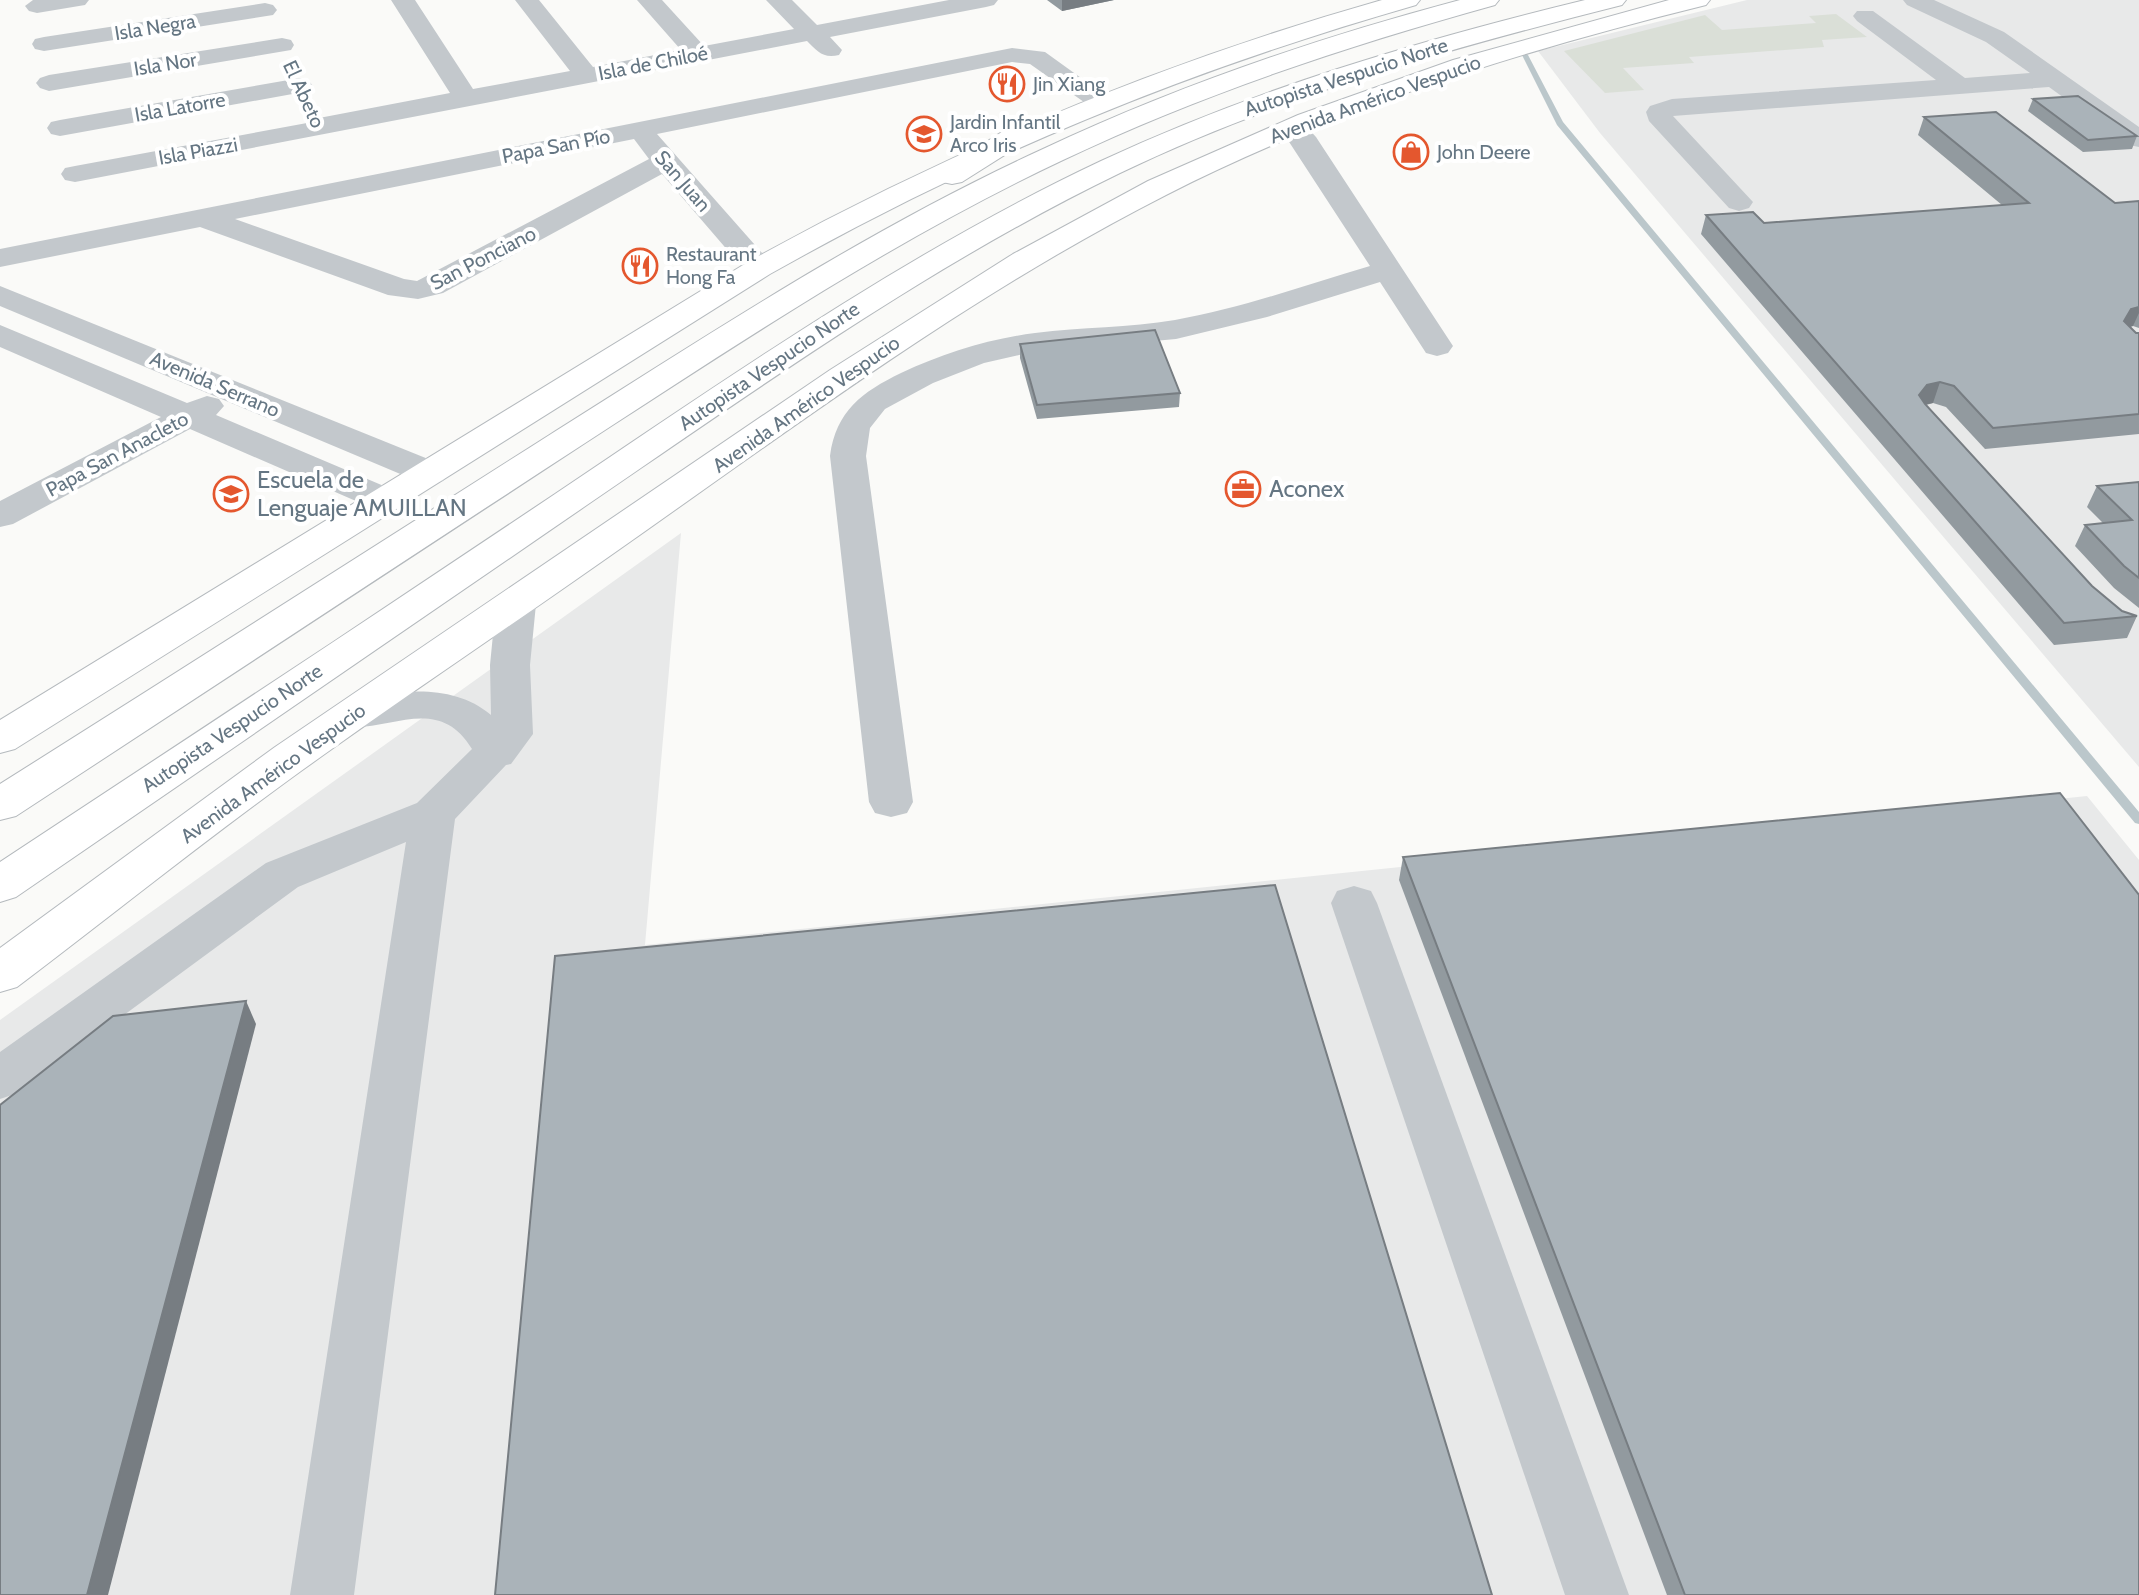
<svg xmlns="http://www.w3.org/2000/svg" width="2139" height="1595" viewBox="0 0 2139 1595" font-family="Cabin,sans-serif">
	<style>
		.built { fill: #e8e9e9 }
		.green { fill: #dadfd7 }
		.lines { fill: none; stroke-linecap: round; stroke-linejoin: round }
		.stream { fill: #bbc7cb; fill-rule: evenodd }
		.major-casing { stroke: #b5babe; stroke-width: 2 }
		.highway-casing { stroke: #b4b9bd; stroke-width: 2 }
		.minor { fill: #c3c8cc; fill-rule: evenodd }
		.major { fill: #fff; fill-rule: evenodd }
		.highway { fill: #fff; fill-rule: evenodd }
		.wall { fill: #929a9f }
		.shaded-wall { fill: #777d82 }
		.building { fill: #aab3b9; stroke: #777d82; stroke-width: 2 }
		.labels { text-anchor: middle; stroke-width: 8; stroke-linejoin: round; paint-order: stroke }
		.far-street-label { font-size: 20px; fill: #657683; stroke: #fff }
		.far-poi-label { font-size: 20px; fill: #657683; stroke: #fff; text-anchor: start }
		.poi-label { font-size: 24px; fill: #657683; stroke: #fff; text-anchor: start }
	</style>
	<rect width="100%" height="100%" fill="#fafaf8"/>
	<g class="built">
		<polygon points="1747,0 2139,0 2139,767 1600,133 1538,51"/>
		<polygon points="681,533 645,945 2087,796 2139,860 2139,1595 0,1595 0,1020"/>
	</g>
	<polygon class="green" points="1836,14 1867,37 1822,40 1824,47 1689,57 1694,63 1623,68 1644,90 1605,93 1564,51 1705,15 1722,30 1816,23 1809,16"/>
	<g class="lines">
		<polygon class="stream" points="1525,53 1528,55 1563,122 2139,812 2139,824 2135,823 1557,125 1522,55"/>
		<g class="major-casing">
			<g id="major">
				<path d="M 1382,0 L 1420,0 L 1416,5 C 1183,72 981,155 770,274 L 15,749 L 0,753 L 0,720 L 748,262 C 950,150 1160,63 1382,0 Z"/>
				<path d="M 1669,0 L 1710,0 L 1706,5 C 1520,51 1337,108 1166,195 C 977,291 807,417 634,539 C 524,617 411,692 301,771 C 204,841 112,915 17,987 L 0,992 L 0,948 L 275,747 L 830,370 L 1013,254 L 1148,181 L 1298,115 L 1453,60 Z"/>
			</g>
		</g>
		<g class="highway-casing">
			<g id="highway">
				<path d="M 1460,0 L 1499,0 L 1495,5 C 1347,46 1202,94 1063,160 C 893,240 736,345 579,447 C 391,569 204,693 16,816 L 0,820 L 0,784 C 184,668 367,551 551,434 C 711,333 870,228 1043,149 C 1177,86 1317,38 1460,0 Z"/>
				<path d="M 1585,0 L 1626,0 L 1622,5 C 1451,48 1280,96 1120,173 C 930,265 758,388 584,507 C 395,637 205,767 16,897 L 0,902 L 0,862 C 185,740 371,618 555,494 C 732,375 908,252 1101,161 C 1255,89 1420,40 1585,0 Z"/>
				<polygon points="1015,128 1025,130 1028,136 1025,142 962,182 952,184 942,182 938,176 942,170 1005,130"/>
			</g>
		</g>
		<g class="minor">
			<polygon points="89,0 85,5 37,13 29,11 25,6 33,0"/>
			<path d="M 391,0 L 415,0 L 473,89 L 570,71 L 515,0 L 539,0 L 593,67 L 681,50 L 637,0 L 662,0 L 704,46 L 794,29 L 766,0 L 792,0 L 817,25 L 949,0 L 998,0 L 994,5 L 986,7 L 830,37 L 842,50 L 839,55 C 823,59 817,51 807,41 L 75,182 L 65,180 L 61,174 L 65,168 L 75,166 L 307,123 L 319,118 L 450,93 Z"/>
			<polygon points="1903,0 1934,0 2004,32 2139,127 2139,147 2129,145 2049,87 1673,116 1753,202 1749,208 1739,211 1729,208 1649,121 1646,112 1650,106 1672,99 1936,80 1857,21 1853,16 1857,11 1873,11 1965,78 2030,73 1986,42 1907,5"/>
			<polygon points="265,3 273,5 277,10 273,15 44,51 35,49 32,44 35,39 44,37"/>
			<polygon points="282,38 291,40 294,45 291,50 49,91 40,88 36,83 40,78 49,75"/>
			<path d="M 1012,48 L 1045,52 L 1113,101 L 1109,107 L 1091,107 L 1030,64 L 1012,62 L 657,134 L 770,262 L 774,268 L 770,274 L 759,277 L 748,274 L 662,174 L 443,293 L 418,299 L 388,295 L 200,227 L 0,267 L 0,249 ZM 634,139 L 649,159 L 417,281 L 404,279 L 235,219 Z"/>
			<polygon points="300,78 309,81 313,86 309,91 60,136 51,134 47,128 51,122 60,120"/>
			<path d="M 1293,120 L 1302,122 L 1316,137 L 1453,346 L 1448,353 L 1437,356 L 1426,353 L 1380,282 L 1267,317 L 1176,339 L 1032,352 L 984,363 L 933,383 L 885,409 L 870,428 L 866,456 L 913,802 L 907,813 L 891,817 L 875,813 L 869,802 L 830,456 C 836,411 862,392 901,373 C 944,353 988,339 1035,333 C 1082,327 1129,328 1175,320 C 1242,308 1306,285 1370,266 L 1280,128 L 1284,122 Z"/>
			<polygon points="0,286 443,465 448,473 443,481 430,484 417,481 0,306"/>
			<polygon points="0,325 187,403 207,396 219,399 224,406 216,415 398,492 403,500 398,508 385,511 372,508 190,429 13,524 0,527 0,501 161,417 0,347"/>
			<path d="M 516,592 L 530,596 L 536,604 L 530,665 L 533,734 L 511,764 L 506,765 L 455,819 L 354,1595 L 290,1595 L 406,842 L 298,887 L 18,1093 L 0,1099 L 0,1052 L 266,863 L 417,803 L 472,749 C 436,690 385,737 337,725 L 331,715 L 337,705 C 386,692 448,679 491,715 L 490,665 L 496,604 L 502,596 Z"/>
			<polygon points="1354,886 1371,891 1377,903 1629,1595 1565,1595 1331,903 1337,891"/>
		</g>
		<use href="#major" class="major"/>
		<use href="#highway" class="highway"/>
	</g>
	<g class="wall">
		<polygon points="1047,0 1114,0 1062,11"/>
		<polygon points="2033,99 2137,136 2132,149 2083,152 2028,111"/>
		<polygon points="1924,117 2115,203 2139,201 2139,328 2133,326 2130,327 2136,333 2139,333 2139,434 1985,449 1946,407 1933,403 1926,405 2092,586 2122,611 2137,616 2127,638 2054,645 1701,234 1706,215 1764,223 2002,205 1918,135"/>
		<polygon points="1020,344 1180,393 1179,407 1037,419 1020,358"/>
		<polygon points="2139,482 2139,608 2114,588 2075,546 2085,525 2103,523 2087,507 2097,486"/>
		<polygon points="1403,857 2139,1595 1667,1595 1399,880"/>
	</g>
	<g class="shaded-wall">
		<polygon points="1062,0 1114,0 1062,11"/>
		<polygon points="2139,307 2139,313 2133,326 2122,329 2124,321 2131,309"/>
		<polygon points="1940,382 1933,403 1919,406 1919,395 1927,385"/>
		<polygon points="246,1001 256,1024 108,1595 87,1595"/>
	</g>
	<g class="building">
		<polygon points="2078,96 2137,136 2088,140 2033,99"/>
		<polygon points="1996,112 2115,203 2139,201 2139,307 2131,309 2124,321 2136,333 2139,333 2139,414 1993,428 1954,386 1940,382 1927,385 1919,395 1925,404 2092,586 2122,611 2137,616 2064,623 1706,215 1753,212 1764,223 2029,203 1924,117"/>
		<polygon points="1155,330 1180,393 1037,405 1020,344"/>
		<polygon points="2139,482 2139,578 2124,566 2085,525 2132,520 2097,486"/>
		<polygon points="2060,793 2139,895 2139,1595 1685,1595 1403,857"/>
		<polygon points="1275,885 1492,1595 495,1595 555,956"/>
		<polygon points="246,1001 87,1595 0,1595 0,1105 113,1016"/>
	</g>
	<defs>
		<g id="restaurant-ring" transform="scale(1.8)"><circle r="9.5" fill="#fff" stroke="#e4572e" stroke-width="1.5"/><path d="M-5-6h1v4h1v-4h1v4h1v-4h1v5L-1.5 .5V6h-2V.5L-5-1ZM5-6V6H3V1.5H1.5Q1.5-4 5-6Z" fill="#e4572e"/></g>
		<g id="school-ring" transform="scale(1.8)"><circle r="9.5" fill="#fff" stroke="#e4572e" stroke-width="1.5"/><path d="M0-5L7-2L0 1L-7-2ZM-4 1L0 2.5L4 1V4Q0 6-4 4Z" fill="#e4572e"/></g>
		<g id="shop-ring" transform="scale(1.8)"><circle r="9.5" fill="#fff" stroke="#e4572e" stroke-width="1.5"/><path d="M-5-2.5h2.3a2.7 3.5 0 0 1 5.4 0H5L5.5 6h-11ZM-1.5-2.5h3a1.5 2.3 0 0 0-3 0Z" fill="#e4572e"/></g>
		<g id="office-ring" transform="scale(1.8)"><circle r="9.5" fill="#fff" stroke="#e4572e" stroke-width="1.5"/><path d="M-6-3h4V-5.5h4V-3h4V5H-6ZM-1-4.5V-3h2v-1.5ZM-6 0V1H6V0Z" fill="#e4572e"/></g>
	</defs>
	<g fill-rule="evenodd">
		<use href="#restaurant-ring" x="1007" y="84"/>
		<use href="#school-ring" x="924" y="134"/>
		<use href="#shop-ring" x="1411" y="152"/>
		<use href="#restaurant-ring" x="640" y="266"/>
		<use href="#office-ring" x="1243" y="489"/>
		<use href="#school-ring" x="231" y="494"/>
	</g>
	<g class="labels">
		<g class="far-street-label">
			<text transform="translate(155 27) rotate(-9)" y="7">Isla Negra</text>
			<text transform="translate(653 63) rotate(-11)" y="7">Isla de Chiloé</text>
			<text transform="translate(165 64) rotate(-9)" y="7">Isla Nor</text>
			<text transform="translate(1346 77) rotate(-18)" y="7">Autopista Vespucio Norte</text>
			<text transform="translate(304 94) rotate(65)" y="7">El Abeto</text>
			<text transform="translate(1375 99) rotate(-20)" y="7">Avenida Américo Vespucio</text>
			<text transform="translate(180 107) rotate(-10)" y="7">Isla Latorre</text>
			<text transform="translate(556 146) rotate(-11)" y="7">Papa San Pío</text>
			<text transform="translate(198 151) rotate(-10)" y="7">Isla Piazzi</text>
			<text transform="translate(683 181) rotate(49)" y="7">San Juan</text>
			<text transform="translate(483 258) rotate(-27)" y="7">San Ponciano</text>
			<text transform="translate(769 366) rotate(-34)" y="7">Autopista Vespucio Norte</text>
			<text transform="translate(215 384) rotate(23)" y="7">Avenida Serrano</text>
			<text transform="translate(806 404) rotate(-35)" y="7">Avenida Américo Vespucio</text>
			<text transform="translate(117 454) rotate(-28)" y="7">Papa San Anacleto</text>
			<text transform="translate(232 728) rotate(-34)" y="7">Autopista Vespucio Norte</text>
			<text transform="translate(273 773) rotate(-36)" y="7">Avenida Américo Vespucio</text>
		</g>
		<g class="far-poi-label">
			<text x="1033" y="91">Jin Xiang</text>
			<text x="950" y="129">Jardin Infantil<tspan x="950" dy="23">Arco Iris</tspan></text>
			<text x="1437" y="159">John Deere</text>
			<text x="666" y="261">Restaurant<tspan x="666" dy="23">Hong Fa</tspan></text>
		</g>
		<g class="poi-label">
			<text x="257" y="488">Escuela de<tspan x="257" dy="28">Lenguaje AMUILLAN</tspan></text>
			<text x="1269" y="497">Aconex</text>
		</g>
	</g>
</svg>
